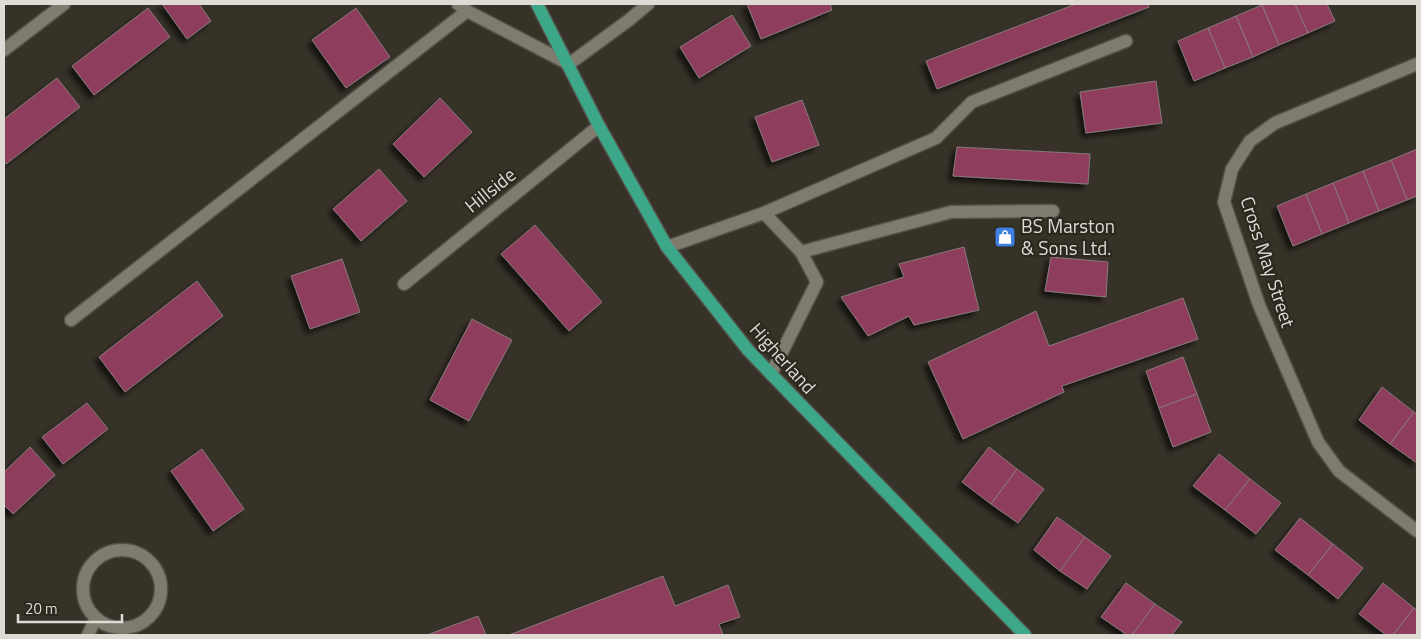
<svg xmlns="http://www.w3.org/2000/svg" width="1421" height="639" viewBox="0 0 1421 639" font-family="'Titillium Web',sans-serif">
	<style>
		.building { fill: #8f3d5b; stroke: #88797d; filter: url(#shadow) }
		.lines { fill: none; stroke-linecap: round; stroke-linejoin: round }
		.lane-casing { stroke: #545048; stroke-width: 15 }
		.street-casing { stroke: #545048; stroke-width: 15 }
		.secondary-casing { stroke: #545048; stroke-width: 15 }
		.primary-casing { stroke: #545048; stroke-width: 15 }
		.lane { stroke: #807b6f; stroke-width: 12 }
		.street { stroke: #807b6f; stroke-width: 12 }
		.secondary { stroke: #807b6f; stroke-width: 12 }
		.primary { stroke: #3da78a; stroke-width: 12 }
		.labels { text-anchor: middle; stroke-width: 4.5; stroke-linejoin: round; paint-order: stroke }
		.street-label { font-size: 19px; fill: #dedbd5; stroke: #2d281e }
		.poi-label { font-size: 19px; fill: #dedbd5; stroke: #2d281e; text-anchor: start }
	</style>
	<defs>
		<filter id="shadow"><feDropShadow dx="-4.5" dy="4.5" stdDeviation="2.5" flood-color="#0009"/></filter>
	</defs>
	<rect width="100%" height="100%" fill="#373228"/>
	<g class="building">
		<polygon points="162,4 199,4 211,21 187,39"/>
		<polygon points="747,4 830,4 832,10 761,39"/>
		<polygon points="1076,4 1148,4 1149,7 937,89 926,61"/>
		<polygon points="1265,4 1295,4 1308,33 1279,45 1262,5"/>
		<polygon points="1295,4 1327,4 1335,21 1308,33"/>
		<polygon points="1262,5 1279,45 1253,57 1236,16"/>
		<polygon points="148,8 170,37 94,95 72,66"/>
		<polygon points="356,8 390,57 346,88 312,40"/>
		<polygon points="732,15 751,46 699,78 680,47"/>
		<polygon points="1236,16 1253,57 1225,68 1208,28"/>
		<polygon points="1208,28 1225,68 1194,81 1178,41"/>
		<polygon points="57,78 80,107 6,164 4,162 4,119"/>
		<polygon points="1156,81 1162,123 1086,133 1080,92"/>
		<polygon points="440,98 472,132 424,177 393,144"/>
		<polygon points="802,100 819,145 772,162 755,117"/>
		<polygon points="957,147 1090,154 1088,184 953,176"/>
		<polygon points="1417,149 1417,196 1407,200 1391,160"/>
		<polygon points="1391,160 1407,200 1379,211 1363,171"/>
		<polygon points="379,169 407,201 361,241 333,209"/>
		<polygon points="1363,171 1379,211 1349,223 1333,183"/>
		<polygon points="1333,183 1349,223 1322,234 1306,194"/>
		<polygon points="1306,194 1322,234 1293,246 1277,206"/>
		<polygon points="535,225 602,302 569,331 501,254"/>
		<polygon points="964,247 979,310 914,325 909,316 868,336 841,297 904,277 899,264"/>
		<polygon points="1051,257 1108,262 1106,297 1045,291"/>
		<polygon points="342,259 360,312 310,329 291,276"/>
		<polygon points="197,281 223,316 125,392 99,357"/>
		<polygon points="1183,298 1198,339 1062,386 1064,392 963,439 928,362 1036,311 1049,346"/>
		<polygon points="472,319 512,340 469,421 430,400"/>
		<polygon points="1183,357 1197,394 1159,408 1146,371"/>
		<polygon points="1382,387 1414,412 1390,444 1359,420"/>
		<polygon points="1197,394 1211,432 1173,447 1159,408"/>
		<polygon points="87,403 108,429 63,464 42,437"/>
		<polygon points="1414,412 1417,414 1417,463 1390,444"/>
		<polygon points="30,447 55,475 13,514 4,505 4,472"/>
		<polygon points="989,447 1017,469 991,504 962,482"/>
		<polygon points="202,449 244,509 213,531 171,471"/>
		<polygon points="1219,454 1250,479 1225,510 1193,486"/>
		<polygon points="1017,469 1044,489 1018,523 991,504"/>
		<polygon points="1250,479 1281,503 1256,534 1225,510"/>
		<polygon points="1057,517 1085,537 1060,571 1034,550"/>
		<polygon points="1300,518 1333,544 1308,575 1275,550"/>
		<polygon points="1085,537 1111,556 1087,589 1060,571"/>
		<polygon points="1333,544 1363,568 1338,599 1308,575"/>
		<polygon points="663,576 675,606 728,585 740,617 719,624 723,635 509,635"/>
		<polygon points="1126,583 1155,604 1132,635 1127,635 1101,617"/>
		<polygon points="1383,583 1414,608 1393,635 1386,635 1359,614"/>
		<polygon points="1155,604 1182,622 1172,635 1132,635"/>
		<polygon points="1414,608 1417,610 1417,635 1393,635"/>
		<polygon points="478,616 486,635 427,635"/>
	</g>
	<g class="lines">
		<g class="lane-casing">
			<g id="lane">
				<polyline points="764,213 801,252 951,212 1053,211"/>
				<polyline points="667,247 764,213 936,138 972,102 1126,41"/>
				<polyline points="71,320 467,11"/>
				<polyline points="771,374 817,282 801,252"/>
			</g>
		</g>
		<g class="street-casing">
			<g id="street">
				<polyline points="4,50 64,4"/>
				<polyline points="569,64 629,20 648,4"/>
				<polyline points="1417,64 1275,123 1250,141 1232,169 1224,202 1259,305 1318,442 1339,471 1417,531"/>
				<polyline points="404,284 599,126"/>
				<circle cx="122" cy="589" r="39"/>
				<polyline points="88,635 96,618"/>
			</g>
		</g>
		<g class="secondary-casing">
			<polyline id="secondary" points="458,4 467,11 569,64"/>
		</g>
		<g class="primary-casing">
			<polyline id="primary" points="537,4 599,126 667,247 748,350 771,374 1025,635"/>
		</g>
		<use href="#lane" class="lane"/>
		<use href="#street" class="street"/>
		<use href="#secondary" class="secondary"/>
		<use href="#primary" class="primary"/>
	</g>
	<defs>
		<g id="shop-square" transform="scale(1.125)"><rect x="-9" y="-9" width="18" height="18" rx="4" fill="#3f7fe0" stroke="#2d281e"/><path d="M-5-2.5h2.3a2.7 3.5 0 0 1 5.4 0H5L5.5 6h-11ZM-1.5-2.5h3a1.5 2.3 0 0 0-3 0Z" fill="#fff"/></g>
	</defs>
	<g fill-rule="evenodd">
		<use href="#shop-square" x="1005" y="237"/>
	</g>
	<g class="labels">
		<g class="street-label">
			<text transform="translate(490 190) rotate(-39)" y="7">Hillside</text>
			<text transform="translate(1268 262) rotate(72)" y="7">Cross May Street</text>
			<text transform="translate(783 358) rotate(48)" y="7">Higherland</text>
		</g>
		<g class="poi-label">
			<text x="1021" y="233">BS Marston<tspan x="1021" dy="22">&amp; Sons Ltd.</tspan></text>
		</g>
	</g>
	<rect width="1421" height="639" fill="none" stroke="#dedbd5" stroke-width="10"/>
	<path d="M18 614v8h104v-8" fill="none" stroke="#dedbd5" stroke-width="2.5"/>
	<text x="25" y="614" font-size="15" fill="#dedbd5" stroke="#2d281e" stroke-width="4" paint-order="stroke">20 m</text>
</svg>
